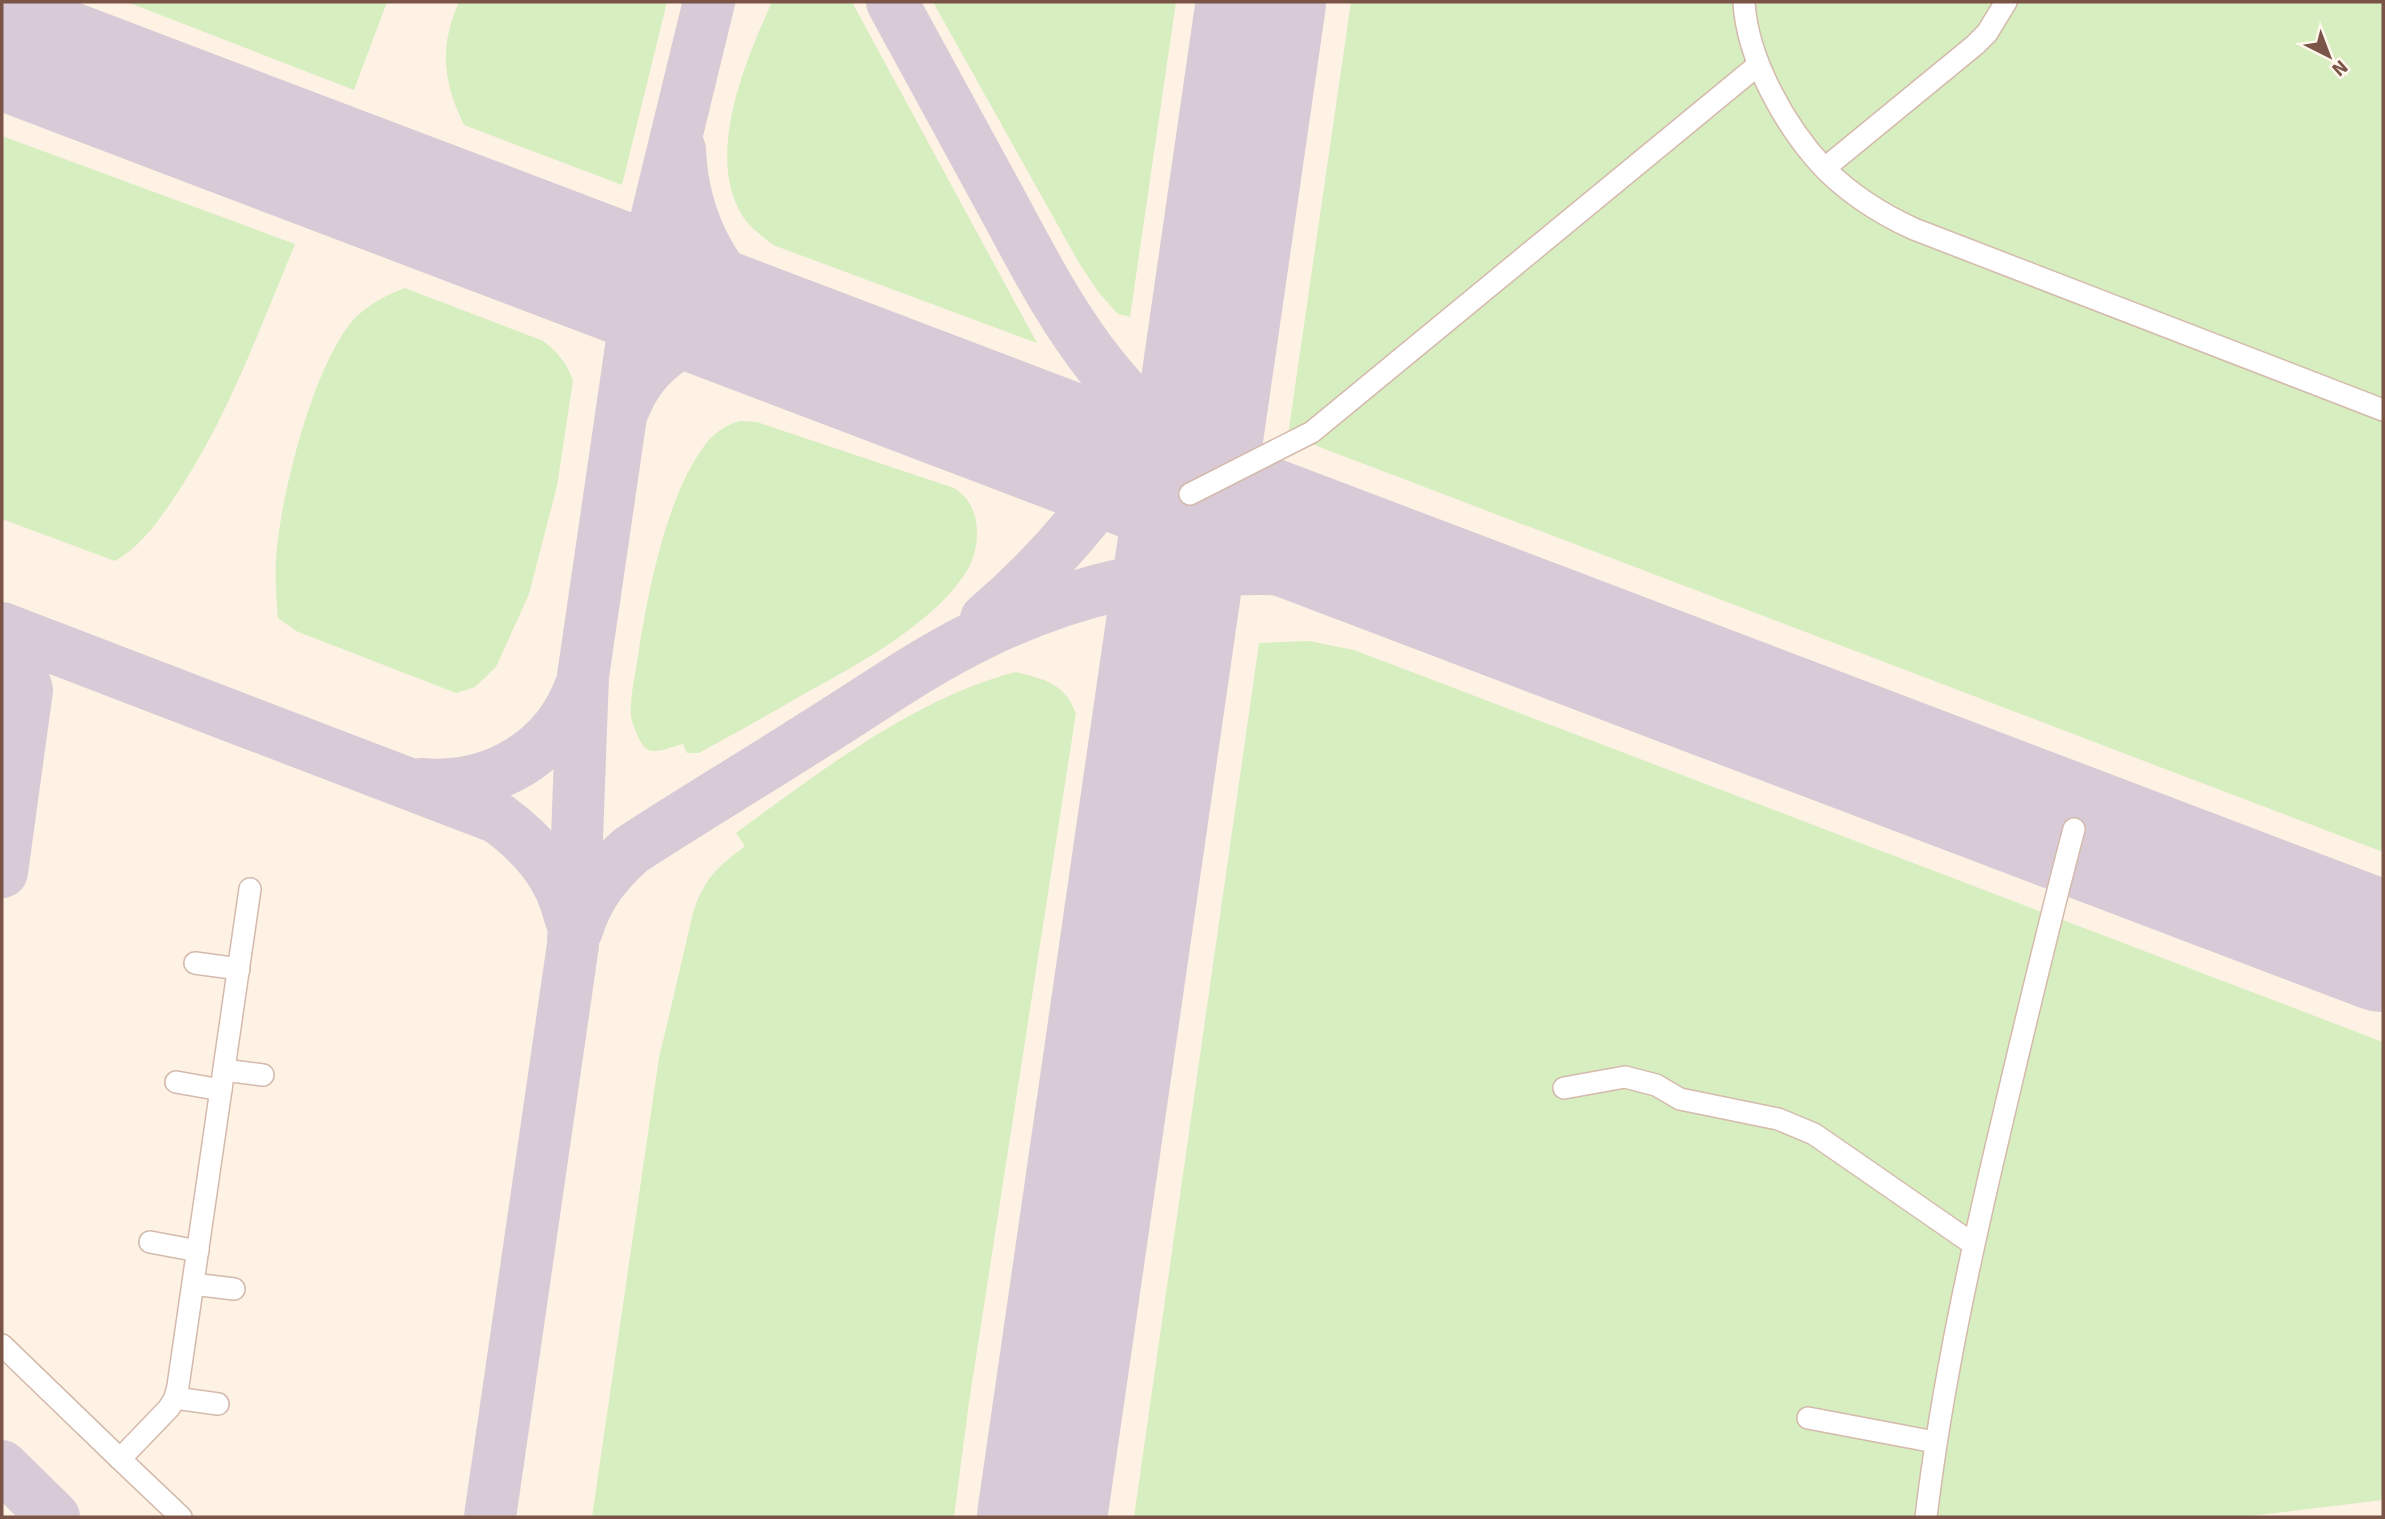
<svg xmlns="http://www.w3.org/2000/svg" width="2385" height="1519" viewBox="0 0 2385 1519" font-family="Signika,sans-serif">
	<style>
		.green { fill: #d7eec1 }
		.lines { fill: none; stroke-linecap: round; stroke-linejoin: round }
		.taxiway { stroke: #d8cad6; stroke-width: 52 }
		.runway { stroke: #d8cad6; stroke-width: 130 }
		.minor-casing { stroke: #d4baac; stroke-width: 24 }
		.minor { stroke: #fff; stroke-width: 21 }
	</style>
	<rect width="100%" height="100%" fill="#fef2e4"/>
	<g class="green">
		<polygon points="127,2 387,2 354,90"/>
		<path d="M 459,2 L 667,2 L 622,185 L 464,125 C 443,82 439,46 459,2 Z"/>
		<path d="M 772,2 L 852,2 L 1037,343 L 773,245 C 762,236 750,228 742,215 C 705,155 746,59 772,2 Z"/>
		<polygon points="933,2 1176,2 1130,317 1118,314 1099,293 1079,263"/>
		<polygon points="1351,2 2383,2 2383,852 1288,435"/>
		<path d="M 2,136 L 295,244 C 258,333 225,425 170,504 C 154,527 139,547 115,561 L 2,519 Z"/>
		<path d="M 405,288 L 541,340 C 555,348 569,366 573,381 L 557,486 L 529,594 L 496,667 L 475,687 L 456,693 L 296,631 L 278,618 C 276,598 275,579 276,559 C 280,497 313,364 355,318 C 369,304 386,295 405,288 Z"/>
		<path d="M 740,421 L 757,422 L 954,488 C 970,498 977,514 977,533 C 977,545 974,558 968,569 C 936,623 855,666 802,695 C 768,715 734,734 699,753 L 687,753 L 683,744 C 673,746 656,755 647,749 C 640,745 632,724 631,716 C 630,699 634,680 637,663 C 646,600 666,495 705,445 C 714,433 725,425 740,421 Z"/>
		<polygon points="1309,641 1354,650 2383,1042 2383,1500 2243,1517 1134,1517 1259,643"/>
		<path d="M 1016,672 C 1046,680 1064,683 1076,713 L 969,1402 L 954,1517 L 592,1517 L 659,1058 L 694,909 C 707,875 717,868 745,846 L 736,833 C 817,773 919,696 1016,672 Z"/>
	</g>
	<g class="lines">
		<g class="taxiway">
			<path d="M 892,2 C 928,67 963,133 999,198 C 1031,257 1061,317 1104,370 C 1164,444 1239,500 1323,544"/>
			<path d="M 680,150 C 683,222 717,286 776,327 C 797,341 821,351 843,362"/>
			<path d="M 625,406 C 643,361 686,329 736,330 C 750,331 765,334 779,337"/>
			<path d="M 986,619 C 1103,518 1170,409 1223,265"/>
			<path d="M 2,628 L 498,818 C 533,844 560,873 570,917"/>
			<polyline points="2,637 16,656 27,690 2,872"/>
			<path d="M 422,784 C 492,790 557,753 581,685"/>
			<path d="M 577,930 C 587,897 605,873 631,850 C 691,811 753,774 814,735 C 869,701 923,662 981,634 C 1144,555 1309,552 1480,604"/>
			<polyline points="2,1466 54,1517"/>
			<polyline points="490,1517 573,945 583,676 621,416 640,285 709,2"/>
		</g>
		<g class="runway">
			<polyline points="2,43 2383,947"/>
			<polyline points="1042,1517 1261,2"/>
		</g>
		<g class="minor-casing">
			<g id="minor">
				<path d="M 1744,2 C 1747,59 1786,128 1825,169 C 1851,195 1881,214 1914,229 L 2383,410"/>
				<polyline points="1825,168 1975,45 1987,33 2006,2"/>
				<polyline points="1190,494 1312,432 1758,65"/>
				<polyline points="195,963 239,969"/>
				<polyline points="224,1070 263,1075"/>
				<polyline points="176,1082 221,1090"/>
				<polyline points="1564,1088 1625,1077 1656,1085 1680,1099 1778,1119 1814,1134 1973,1244"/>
				<polyline points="150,1242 198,1251"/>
				<polyline points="193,1284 234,1289"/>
				<polyline points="2,1345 120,1459"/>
				<polyline points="175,1398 218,1404"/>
				<polyline points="1808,1418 1935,1442"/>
				<polyline points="181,1517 120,1459 169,1408 175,1398 178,1386 250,889"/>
				<path d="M 1926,1517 C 1942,1384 1971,1253 2002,1122 C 2025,1024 2048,927 2074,829"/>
			</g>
		</g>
		<use href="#minor" class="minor"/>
	</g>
	<rect width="2385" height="1519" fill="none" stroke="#7a5447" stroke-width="7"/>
	<g transform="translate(2329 56) rotate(138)" stroke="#fff6ec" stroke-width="5" paint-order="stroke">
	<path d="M0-5L12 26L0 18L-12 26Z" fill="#7a5447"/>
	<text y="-10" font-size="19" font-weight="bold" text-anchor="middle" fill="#7a5447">N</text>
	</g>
</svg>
